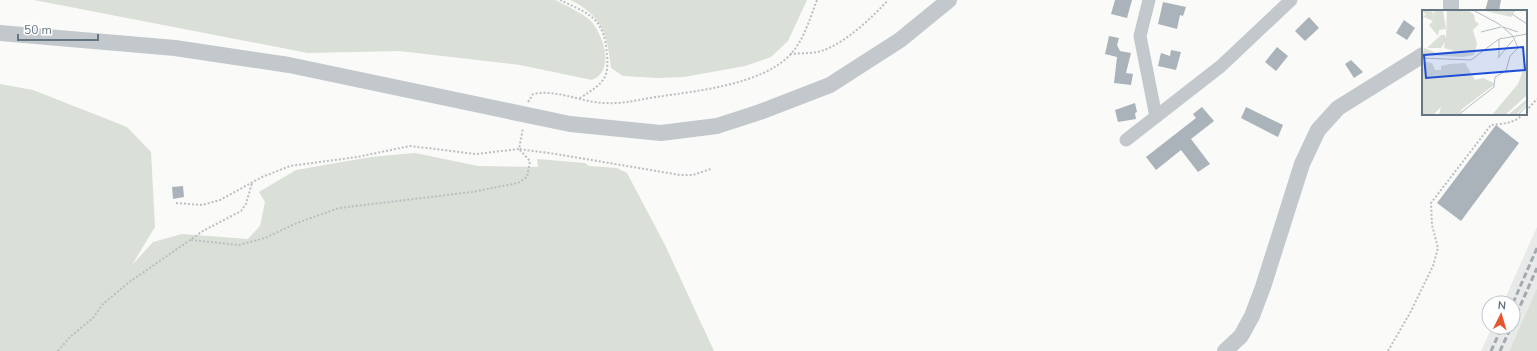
<svg xmlns="http://www.w3.org/2000/svg" width="1537" height="351" viewBox="0 0 1537 351" font-family="'Nunito Sans',sans-serif">
	<style>
		.built { fill: #e8e9e9 }
		.green { fill: #dadfd7 }
		.building { fill: #aab3b9 }
		.lines { fill: none; stroke-linecap: round; stroke-linejoin: round }
		.path { stroke: #bbbfc2; stroke-width: 2; stroke-dasharray: 2 2; stroke-linecap: butt }
		.minor { stroke: #c3c8cc; stroke-width: 13 }
		.tertiary { stroke: #c3c8cc; stroke-width: 16 }
		.rail { stroke: #a2aab0; stroke-width: 3; stroke-dasharray: 6 3; stroke-linecap: butt }
		.inset-road { fill: none; stroke: #b5bdc2; stroke-width: 1 }
		.view { fill: #1d4ed8; fill-opacity: 0.15; stroke: #1d4ed8; stroke-width: 2 }
		.inset-edge { fill: none; stroke: #657683; stroke-width: 2 }
	</style>
	<rect width="100%" height="100%" fill="#fafaf8"/>
	<polygon class="built" points="1537,227 1537,288 1515,337 1509,351 1481,351 1492,327 1513,327 1513,303 1503,303"/>
	<g class="green">
		<path d="M 34,0 L 555,0 C 563,4 586,15 592,22 C 604,38 615,70 592,80 L 520,65 L 399,51 L 308,53 Z"/>
		<path d="M 570,0 L 807,0 L 788,41 L 771,57 L 745,66 L 684,77 L 658,78 L 623,76 L 611,68 C 607,34 602,15 570,0 Z"/>
		<polygon points="0,84 33,90 127,127 151,152 155,227 132,265 153,242 182,234 248,239 260,226 265,202 259,192 296,170 371,157 415,153 478,166 538,167 537,159 585,163 589,166 617,168 627,173 665,245 714,351 0,351"/>
		<polygon points="1537,288 1537,351 1509,351"/>
	</g>
	<g class="building">
		<polygon points="1115,0 1132,0 1127,18 1111,14"/>
		<polygon points="1488,0 1501,0 1499,11 1485,11"/>
		<polygon points="1163,2 1186,7 1183,16 1180,15 1177,29 1158,24"/>
		<polygon points="1309,17 1319,28 1305,41 1295,31"/>
		<polygon points="1404,20 1415,28 1407,40 1396,33"/>
		<polygon points="1109,36 1119,38 1117,45 1120,51 1131,53 1126,73 1133,74 1131,85 1114,83 1117,57 1105,54"/>
		<polygon points="1277,47 1288,56 1276,71 1265,62"/>
		<polygon points="1171,50 1181,52 1176,70 1158,66 1161,53 1170,56"/>
		<polygon points="1351,60 1363,72 1354,78 1345,64"/>
		<polygon points="1135,103 1137,112 1135,113 1136,119 1118,122 1115,110"/>
		<polygon points="1202,107 1214,121 1191,139 1210,164 1198,172 1181,150 1156,170 1146,157 1196,118 1193,114"/>
		<polygon points="1246,107 1283,125 1278,137 1241,118"/>
		<polygon points="1496,125 1519,143 1461,221 1437,203"/>
		<polygon points="183,186 184,197 173,199 172,187"/>
	</g>
	<g class="lines">
		<g class="path">
			<path d="M 560,0 C 572,6 586,11 595,20 C 601,26 605,37 606,46 C 610,77 607,81 580,98"/>
			<path d="M 790,54 C 801,53 815,54 824,50 C 846,42 873,17 888,0"/>
			<path d="M 528,102 L 533,94 C 558,89 580,102 604,103 C 625,104 636,100 656,97 C 696,91 761,85 790,55 C 804,40 810,18 817,0"/>
			<polyline points="1526,111 1537,99"/>
			<polyline points="176,203 202,205 220,200 262,177 290,166 357,157 410,146 476,154 519,149 523,128"/>
			<polyline points="191,240 239,245 265,238 297,223 339,208 472,192 518,183 527,177 530,161 519,149 556,154 680,175 693,175 711,169"/>
			<polyline points="58,351 70,337 93,318 103,304 128,283 203,231 241,211 246,204 252,183"/>
			<path d="M 1388,351 L 1410,313 L 1433,266 L 1438,248 L 1432,225 L 1431,203 L 1491,125 C 1502,124 1516,123 1523,114"/>
		</g>
		<g class="minor">
			<polyline points="1149,0 1140,36 1156,117"/>
			<polyline points="1126,140 1221,66 1291,0"/>
		</g>
		<g class="tertiary">
			<polyline points="1451,11 1451,0"/>
			<polyline points="0,33 175,48 289,65 570,124 661,133 717,126 760,112 830,85 900,40 949,0"/>
			<polyline points="1225,351 1241,336 1252,316 1263,287 1302,164 1318,130 1338,108 1423,55"/>
		</g>
		<g class="rail">
			<polyline points="1513,303 1537,248"/>
			<polyline points="1513,322 1537,268"/>
			<polyline points="1491,351 1502,327"/>
			<polyline points="1500,351 1511,327"/>
		</g>
	</g>
	<g transform="translate(1422 10)">
		<rect width="105" height="105" fill="#fafaf8"/>
		<path d="M 0,0 L 9,0 L 13,6 L 11,0 L 21,0 L 24,19 L 17,20 L 16,26 L 7,15 L 11,11 L 0,6 L 4,5 ZM 25,0 L 47,0 L 45,2 L 48,1 L 52,5 L 53,11 L 57,14 L 51,20 L 55,34 L 52,45 L 40,47 L 0,45 L 2,38 L 15,43 L 33,41 L 22,38 L 23,32 L 19,38 L 5,38 L 19,25 L 23,25 L 24,29 ZM 59,0 L 94,0 L 89,7 ZM 105,50 L 105,85 L 83,105 L 70,105 L 96,74 ZM 0,51 L 10,53 L 13,60 L 19,60 L 19,56 L 27,54 L 43,53 L 53,70 L 61,68 L 72,73 L 72,75 L 40,99 L 36,105 L 17,105 L 19,97 L 11,105 L 0,105 ZM 105,89 L 105,93 L 94,105 L 86,105 Z" fill="#dadfd7"/>
		<path class="inset-road" d="M 90,4 L 105,14M 81,17 L 96,22M 59,22 L 79,17M 77,29 L 77,47M 0,48 L 49,50 L 77,29 L 105,24M 76,48 L 91,30M 36,105 L 72,77 L 73,67 L 84,61 L 88,46 L 96,38 L 91,26 L 77,14 L 51,0M 96,105 L 105,95"/>
		<path class="view" d="M 101,37 L 103,60 L 4,68 L 2,45 Z"/>
		<rect width="105" height="105" class="inset-edge"/>
	</g>
	<g transform="translate(1501 315) rotate(5)"><circle r="19" fill="#ffffff" stroke="#c1c8cd"/>
	<path d="M0-3L7 15L0 10L-7 15Z" fill="#e4572e"/>
	<text y="-6" font-size="11" font-weight="bold" text-anchor="middle" fill="#657683">N</text>
	</g>
	<path d="M18 34v6h80v-6" fill="none" stroke="#657683" stroke-width="2"/>
	<text x="24" y="34" font-size="12" fill="#657683" stroke="#ffffff" stroke-width="3" paint-order="stroke">50 m</text>
</svg>
